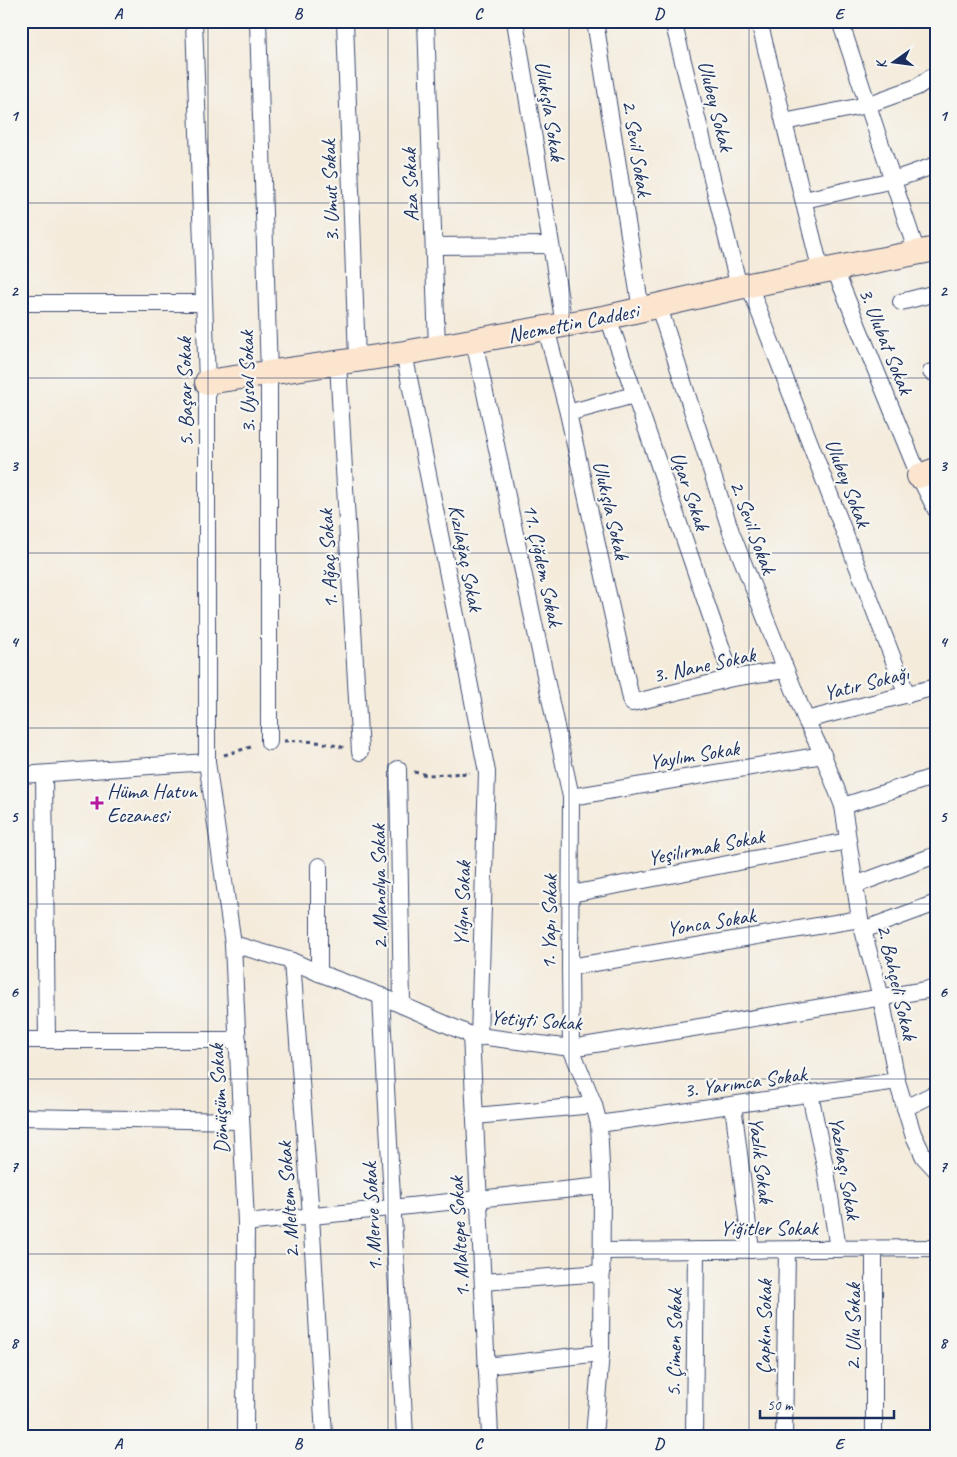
<svg xmlns="http://www.w3.org/2000/svg" width="957" height="1457" viewBox="0 0 957 1457" font-family="Caveat,sans-serif">
	<style>
		.lines { fill: none; stroke-linecap: round; stroke-linejoin: round }
		.street-casing { stroke: #3c4b71; stroke-width: 18 }
		.secondary-casing { stroke: #3c4b71; stroke-width: 26 }
		.path { stroke: #3c4b71; stroke-width: 3; stroke-dasharray: 4 4; stroke-linecap: butt }
		.street { stroke: #fff; stroke-width: 16 }
		.secondary { stroke: #fce5cf; stroke-width: 24 }
		.grid { fill: none; stroke: #1b2f5e; stroke-width: 1; stroke-opacity: 0.55 }
		.poi-dot { fill: #b5179e; stroke: #f6f6f2; stroke-width: 2 }
		.labels { text-anchor: middle; stroke-width: 4.5; stroke-linejoin: round; paint-order: stroke }
		.street-label { font-size: 21px; fill: #1b2f5e; stroke: #f6f6f2 }
		.poi-label { font-size: 21px; fill: #1b2f5e; stroke: #f6f6f2; text-anchor: start }
		.neatline { fill: none; stroke: #1b2f5e; stroke-width: 2 }
		.grid-label { font-size: 16px; text-anchor: middle; font-weight: bold; fill: #1b2f5e }
	</style>
	<rect width="100%" height="100%" fill="#f6f6f2"/>
	<filter id="ink" filterUnits="userSpaceOnUse"><feTurbulence type="fractalNoise" baseFrequency=".02" numOctaves="2"/><feDisplacementMap in="SourceGraphic" scale="10" xChannelSelector="R" yChannelSelector="G"/><feConvolveMatrix kernelMatrix="1 2 1 2 8 2 1 2 1" color-interpolation-filters="sRGB"/></filter>
	<filter id="wash" filterUnits="userSpaceOnUse"><feTurbulence type="fractalNoise" baseFrequency=".0096" numOctaves="4" result="noise"/><feDisplacementMap in="SourceGraphic" scale="20" xChannelSelector="R" yChannelSelector="G"/><feGaussianBlur stdDeviation="1.12" result="paint"/><feColorMatrix in="noise" values="0 0 0 0 0 0 0 0 0 0 0 0 0 0 0 0 0 1.4 0 .05"/><feComposite in="paint" operator="in"/></filter>
	<g filter="url(#wash)">
		<rect width="100%" height="100%" fill="#f4ebdb"/>
	</g>
	<g filter="url(#ink)">
		<g class="lines">
			<g class="street-casing">
				<g id="street">
					<polyline points="194,21 207,382 207,762 233,944 246,1223 245,1436"/>
					<polyline points="258,21 269,374 269,742"/>
					<polyline points="345,21 357,359"/>
					<polyline points="426,21 437,348"/>
					<polyline points="515,21 564,325"/>
					<polyline points="595,21 641,310"/>
					<polyline points="673,21 739,287"/>
					<polyline points="759,21 821,272"/>
					<polyline points="840,21 917,253"/>
					<polyline points="784,122 867,105 917,87 936,74"/>
					<polyline points="804,200 893,180 936,165"/>
					<polyline points="434,246 550,245"/>
					<polyline points="835,270 919,476 936,510"/>
					<polyline points="749,285 907,695"/>
					<polyline points="901,302 936,293"/>
					<polyline points="21,303 204,303"/>
					<polyline points="659,307 731,532 806,720 823,755 843,806 860,919 881,997 897,1081 913,1134 924,1157 936,1170"/>
					<polyline points="608,317 732,678"/>
					<polyline points="546,328 568,413 632,703 732,678 785,670"/>
					<polyline points="474,341 571,797 570,967 571,1048 594,1105 599,1124 602,1186 601,1353 594,1436"/>
					<polyline points="404,353 487,772 479,1038"/>
					<polyline points="338,363 360,752"/>
					<polyline points="931,372 936,371"/>
					<polyline points="568,413 634,395"/>
					<polyline points="806,720 936,687"/>
					<polyline points="398,769 402,1005"/>
					<polyline points="21,775 207,762"/>
					<polyline points="44,775 47,1040"/>
					<polyline points="571,797 823,755"/>
					<polyline points="843,806 936,776"/>
					<polyline points="319,866 319,973"/>
					<polyline points="855,885 936,855"/>
					<polyline points="571,894 848,841"/>
					<polyline points="863,930 936,903"/>
					<polyline points="233,944 292,961 319,973 381,996 471,1035 571,1048 926,990 936,986"/>
					<polyline points="292,961 311,1216 324,1436"/>
					<polyline points="570,967 860,919"/>
					<polyline points="381,996 405,1436"/>
					<polyline points="471,1035 490,1436"/>
					<polyline points="21,1040 238,1040"/>
					<polyline points="810,1094 826,1171 838,1249"/>
					<polyline points="733,1105 751,1250"/>
					<polyline points="905,1108 936,1093"/>
					<polyline points="475,1116 594,1105"/>
					<polyline points="21,1117 241,1121"/>
					<polyline points="599,1124 897,1081"/>
					<polyline points="246,1223 602,1186"/>
					<polyline points="602,1251 936,1248"/>
					<polyline points="483,1282 602,1273"/>
					<polyline points="486,1366 601,1353"/>
					<polyline points="694,1436 696,1250"/>
					<polyline points="784,1436 787,1250"/>
					<polyline points="874,1436 874,1249"/>
				</g>
			</g>
			<g class="secondary-casing">
				<g id="secondary">
					<polyline points="207,382 404,353 608,317 739,287 936,249"/>
					<polyline points="919,476 936,470"/>
				</g>
			</g>
			<g class="path">
				<path d="M 284,741 C 305,740 325,742 345,748"/>
				<polyline points="224,755 254,746"/>
				<polyline points="414,772 427,775 470,773"/>
			</g>
			<use href="#street" class="street"/>
			<use href="#secondary" class="secondary"/>
		</g>
	</g>
	<path class="grid" d="M 208,21 L 208,1436M 388,21 L 388,1436M 569,21 L 569,1436M 749,21 L 749,1436M 21,203 L 936,203M 21,378 L 936,378M 21,553 L 936,553M 21,728 L 936,728M 21,904 L 936,904M 21,1079 L 936,1079M 21,1254 L 936,1254"/>
	<path class="poi-dot" d="M94.5 795.5h5v5h5v5h-5v5h-5v-5h-5v-5h5z"/>
	<g class="labels">
		<g class="street-label">
			<text transform="translate(716 106) rotate(76)" y="7">Ulubey Sokak</text>
			<text transform="translate(550 111) rotate(81)" y="7">Ulukışla Sokak</text>
			<text transform="translate(637 148) rotate(81)" y="7">2. Sevil Sokak</text>
			<text transform="translate(410 185) rotate(-92)" y="7">Aza Sokak</text>
			<text transform="translate(330 191) rotate(-92)" y="7">3. Umut Sokak</text>
			<text transform="translate(573 323) rotate(-11)" y="7">Necmettin Caddesi</text>
			<text transform="translate(886 341) rotate(68)" y="7">3. Ulubat Sokak</text>
			<text transform="translate(247 382) rotate(-91)" y="7">3. Uysal Sokak</text>
			<text transform="translate(185 392) rotate(-91)" y="7">5. Başar Sokak</text>
			<text transform="translate(848 483) rotate(69)" y="7">Ulubey Sokak</text>
			<text transform="translate(690 491) rotate(71)" y="7">Uçar Sokak</text>
			<text transform="translate(611 510) rotate(77)" y="7">Ulukışla Sokak</text>
			<text transform="translate(753 527) rotate(70)" y="7">2. Sevil Sokak</text>
			<text transform="translate(466 558) rotate(79)" y="7">Kızılağaç Sokak</text>
			<text transform="translate(328 559) rotate(-93)" y="7">1. Ağaç Sokak</text>
			<text transform="translate(543 565) rotate(78)" y="7">11. Çiğdem Sokak</text>
			<text transform="translate(704 665) rotate(-12)" y="7">3. Nane Sokak</text>
			<text transform="translate(866 683) rotate(-14)" y="7">Yatır Sokağı</text>
			<text transform="translate(694 755) rotate(-9)" y="7">Yaylım Sokak</text>
			<text transform="translate(706 847) rotate(-11)" y="7">Yeşilırmak Sokak</text>
			<text transform="translate(379 887) rotate(-91)" y="7">2. Manolya Sokak</text>
			<text transform="translate(462 904) rotate(-88)" y="7">Yılgın Sokak</text>
			<text transform="translate(549 922) rotate(-89)" y="7">1. Yapı Sokak</text>
			<text transform="translate(711 922) rotate(-9)" y="7">Yonca Sokak</text>
			<text transform="translate(897 982) rotate(77)" y="7">2. Bahçeli Sokak</text>
			<text transform="translate(536 1020) rotate(4)" y="7">Yetiyti Sokak</text>
			<text transform="translate(745 1082) rotate(-8)" y="7">3. Yarımca Sokak</text>
			<text transform="translate(219 1099) rotate(-93)" y="7">Dönüşüm Sokak</text>
			<text transform="translate(761 1160) rotate(83)" y="7">Yazlık Sokak</text>
			<text transform="translate(845 1168) rotate(80)" y="7">Yazıbaşı Sokak</text>
			<text transform="translate(288 1200) rotate(-94)" y="7">2. Meltem Sokak</text>
			<text transform="translate(372 1217) rotate(-93)" y="7">1. Merve Sokak</text>
			<text x="769" y="1235">Yiğitler Sokak</text>
			<text transform="translate(459 1237) rotate(-93)" y="7">1. Maltepe Sokak</text>
			<text transform="translate(764 1327) rotate(-89)" y="7">Çapkın Sokak</text>
			<text transform="translate(853 1327) rotate(-90)" y="7">2. Ulu Sokak</text>
			<text transform="translate(674 1343) rotate(-89)" y="7">5. Çimen Sokak</text>
		</g>
		<g class="poi-label">
			<text x="107" y="798">Hüma Hatun<tspan x="107" dy="24">Eczanesi</tspan></text>
		</g>
	</g>
	<rect width="957" height="1457" fill="none" stroke="#f6f6f2" stroke-width="55"/>
	<g transform="translate(894 62) rotate(256)" stroke="#f6f6f2" stroke-width="4" paint-order="stroke">
	<path d="M0-4L9 19L0 12L-9 19Z" fill="#1b2f5e"/>
	<text y="-8" font-size="14" font-weight="bold" text-anchor="middle" fill="#1b2f5e">K</text>
	</g>
	<path d="M760 1410v8h134v-8" fill="none" stroke="#1b2f5e" stroke-width="2.5"/>
	<text x="767" y="1410" font-size="15" fill="#1b2f5e" stroke="#f6f6f2" stroke-width="4" paint-order="stroke">50 m</text>
	<rect x="28" y="28" width="902" height="1402" class="neatline"/>
	<g class="grid-label">
		<text x="118" y="19">A</text>
		<text x="298" y="19">B</text>
		<text x="478" y="19">C</text>
		<text x="659" y="19">D</text>
		<text x="839" y="19">E</text>
		<text x="14" y="121">1</text>
		<text x="943" y="121">1</text>
		<text x="14" y="296">2</text>
		<text x="943" y="296">2</text>
		<text x="14" y="471">3</text>
		<text x="943" y="471">3</text>
		<text x="14" y="647">4</text>
		<text x="943" y="647">4</text>
		<text x="14" y="822">5</text>
		<text x="943" y="822">5</text>
		<text x="14" y="997">6</text>
		<text x="943" y="997">6</text>
		<text x="14" y="1172">7</text>
		<text x="943" y="1172">7</text>
		<text x="14" y="1348">8</text>
		<text x="943" y="1348">8</text>
		<text x="118" y="1449">A</text>
		<text x="298" y="1449">B</text>
		<text x="478" y="1449">C</text>
		<text x="659" y="1449">D</text>
		<text x="839" y="1449">E</text>
	</g>
</svg>
